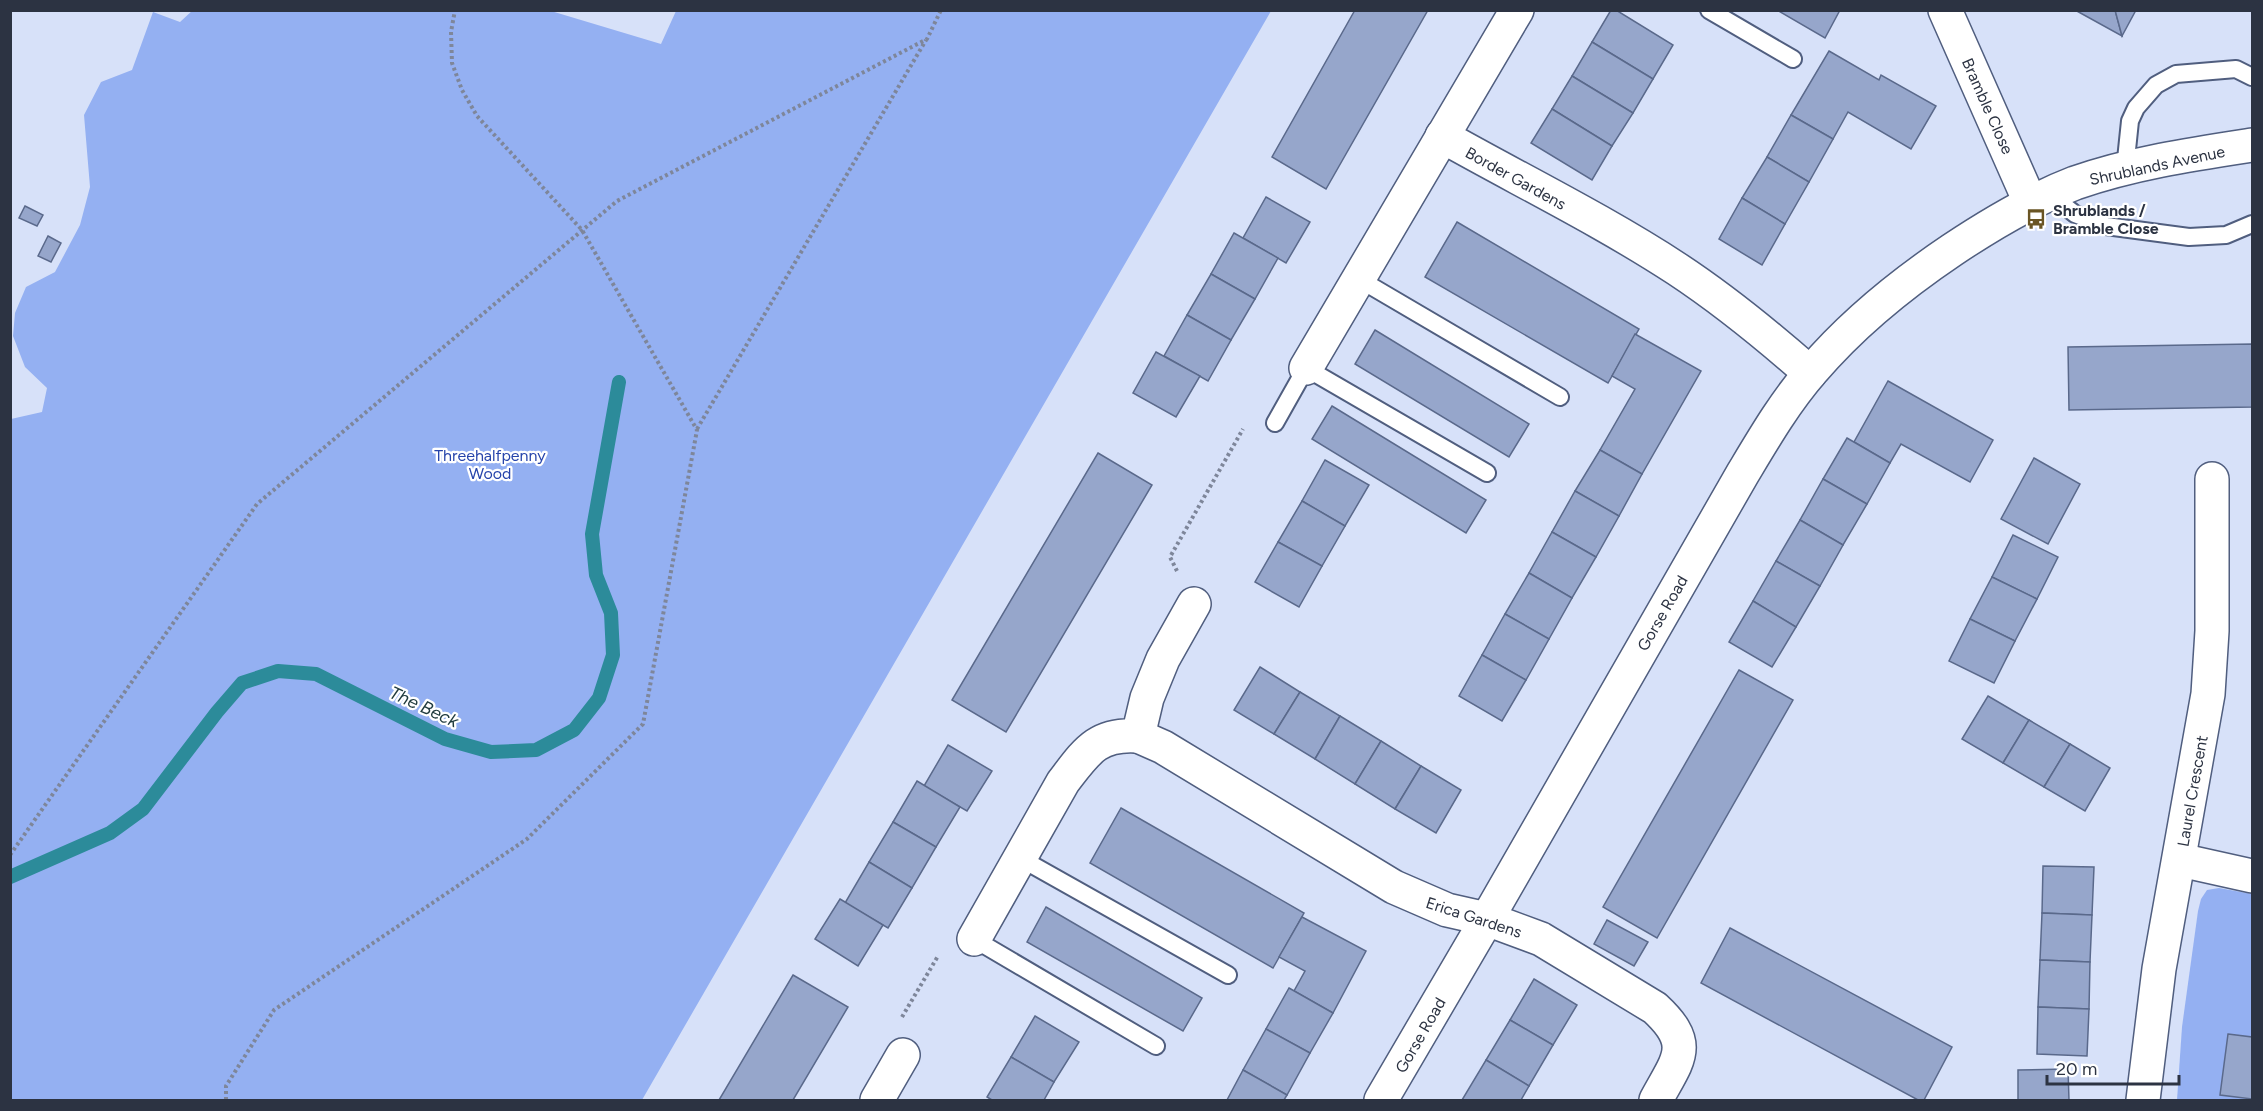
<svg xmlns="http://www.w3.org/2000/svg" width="2263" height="1111" viewBox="0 0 2263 1111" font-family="Figtree,sans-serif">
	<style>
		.green { fill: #94b0f2 }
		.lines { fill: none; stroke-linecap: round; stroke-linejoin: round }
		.stream { stroke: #2c8b9a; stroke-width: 14 }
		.building { fill: #96a6cb; stroke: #5a698b; stroke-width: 1.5 }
		.lane-casing { stroke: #505e7f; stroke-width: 20 }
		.street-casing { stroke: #505e7f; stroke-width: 36 }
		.path { stroke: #7e869a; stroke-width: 4; stroke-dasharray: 3 3; stroke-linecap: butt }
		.lane { stroke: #fff; stroke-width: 16 }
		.street { stroke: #fff; stroke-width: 33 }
		.labels { text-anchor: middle; stroke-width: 4.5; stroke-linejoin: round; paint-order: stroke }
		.street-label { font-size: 16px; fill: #2c3342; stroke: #fff }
		.poi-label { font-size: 16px; font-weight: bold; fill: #2c3342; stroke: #fff; text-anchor: start }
		.park-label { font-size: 16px; fill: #2644ab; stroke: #fff }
		.water-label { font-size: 18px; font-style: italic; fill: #1e393c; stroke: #fff }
	</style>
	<rect width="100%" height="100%" fill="#d7e1f9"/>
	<g class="green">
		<polygon points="193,10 551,11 661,44 676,11 1271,11 642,1100 11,1100 11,419 42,412 47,388 25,367 13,336 15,313 26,287 55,272 80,225 90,187 84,115 101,82 132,70 153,12 180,22"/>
		<polygon points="2219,888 2252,894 2252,1100 2177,1100 2182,1027 2198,911 2201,899 2207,890"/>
	</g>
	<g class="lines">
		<polyline class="stream" points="10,877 110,833 143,809 217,712 242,683 278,671 316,674 445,739 491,752 536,750 574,730 599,698 613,655 611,613 596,575 592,534 619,382"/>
	</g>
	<g class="building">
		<polygon points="1355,10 1428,10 1326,189 1272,157"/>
		<polygon points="1611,10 1616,10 1673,45 1653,79 1592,42"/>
		<polygon points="1777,10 1840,10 1825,38"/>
		<polygon points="2075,10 2115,10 2122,36"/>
		<polygon points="2115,10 2136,10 2122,36"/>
		<polygon points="1592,42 1653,79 1633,113 1572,76"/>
		<polygon points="1829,51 1879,80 1881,75 1936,106 1911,149 1848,112 1833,139 1791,115"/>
		<polygon points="1572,76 1633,113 1612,146 1552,109"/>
		<polygon points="1552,109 1612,146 1592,180 1531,143"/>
		<polygon points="1791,115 1833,139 1809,182 1767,157"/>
		<polygon points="1767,157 1809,182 1785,224 1742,198"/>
		<polygon points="1266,197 1310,222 1286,263 1243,238"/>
		<polygon points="1742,198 1785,224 1762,265 1719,239"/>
		<polygon points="25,206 43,215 37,226 19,218"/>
		<polygon points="1457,222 1639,329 1608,383 1425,277"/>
		<polygon points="1234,233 1278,258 1255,299 1211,274"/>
		<polygon points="48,236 61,243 51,262 38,256"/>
		<polygon points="1211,274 1255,299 1231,340 1187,315"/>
		<polygon points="1187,315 1231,340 1208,381 1164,356"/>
		<polygon points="1375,330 1529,424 1509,457 1355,364"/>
		<polygon points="1635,334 1701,371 1642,474 1600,450 1635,389 1612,376"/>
		<polygon points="2252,344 2252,407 2069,410 2068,347"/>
		<polygon points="1156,352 1200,376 1176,417 1133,393"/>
		<polygon points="1888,381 1993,440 1970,482 1901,444 1890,463 1854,442"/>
		<polygon points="1332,406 1486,500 1466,533 1312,439"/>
		<polygon points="1847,438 1890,463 1867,504 1823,479"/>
		<polygon points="1600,450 1642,474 1619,516 1575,491"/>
		<polygon points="1098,453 1152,485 1006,732 952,700"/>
		<polygon points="2034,458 2080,484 2048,544 2001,519"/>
		<polygon points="1325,460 1369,485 1345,526 1302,501"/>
		<polygon points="1823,479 1867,504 1843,545 1800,520"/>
		<polygon points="1575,491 1619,516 1596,557 1552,532"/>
		<polygon points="1302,501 1345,526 1322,566 1278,542"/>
		<polygon points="1800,520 1843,545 1820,586 1776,561"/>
		<polygon points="1552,532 1596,557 1572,598 1529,573"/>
		<polygon points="2013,535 2058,557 2037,599 1992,577"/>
		<polygon points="1278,542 1322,566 1299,607 1255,582"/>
		<polygon points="1776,561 1820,586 1796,627 1753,601"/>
		<polygon points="1529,573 1572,598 1549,639 1505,614"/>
		<polygon points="1992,577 2037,599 2015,641 1970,619"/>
		<polygon points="1753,601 1796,627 1772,667 1729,642"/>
		<polygon points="1505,614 1549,639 1526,680 1482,655"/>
		<polygon points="1970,619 2015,641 1994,683 1949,661"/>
		<polygon points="1482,655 1526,680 1502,721 1459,696"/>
		<polygon points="1260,667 1300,692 1274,734 1234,710"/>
		<polygon points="1739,670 1793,700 1657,938 1603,907"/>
		<polygon points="1300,692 1340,716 1315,759 1274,734"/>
		<polygon points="1988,696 2029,720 2003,763 1962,739"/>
		<polygon points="1340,716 1381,741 1355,784 1315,759"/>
		<polygon points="2029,720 2070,744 2044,787 2003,763"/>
		<polygon points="1381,741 1421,766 1395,809 1355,784"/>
		<polygon points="2070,744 2110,768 2085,811 2044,787"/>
		<polygon points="948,745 992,771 967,811 924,786"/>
		<polygon points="1421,766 1461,790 1436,833 1395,809"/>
		<polygon points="917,781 960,807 936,847 893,822"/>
		<polygon points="1121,808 1304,913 1273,968 1090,863"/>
		<polygon points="893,822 936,847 912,888 869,862"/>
		<polygon points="869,862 912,888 888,928 845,903"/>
		<polygon points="2043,866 2094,867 2092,915 2042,913"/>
		<polygon points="840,899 883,925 858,966 815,939"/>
		<polygon points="1046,907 1202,998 1183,1031 1027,942"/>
		<polygon points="2042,913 2092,915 2090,962 2040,960"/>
		<polygon points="1302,917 1366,951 1333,1013 1294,991 1305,971 1279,957"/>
		<polygon points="1607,920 1648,942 1634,966 1594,944"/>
		<polygon points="1730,928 1952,1047 1924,1100 1918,1100 1701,983"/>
		<polygon points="2040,960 2090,962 2089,1009 2038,1007"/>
		<polygon points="793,975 848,1007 793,1100 719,1100"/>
		<polygon points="1534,979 1577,1005 1553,1045 1510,1020"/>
		<polygon points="1289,988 1333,1013 1310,1053 1266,1029"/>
		<polygon points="2038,1007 2089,1009 2087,1056 2037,1054"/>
		<polygon points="1035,1016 1079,1042 1054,1082 1011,1057"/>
		<polygon points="1510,1020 1553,1045 1529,1086 1486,1060"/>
		<polygon points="1266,1029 1310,1053 1287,1095 1243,1070"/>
		<polygon points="2228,1034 2252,1037 2252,1099 2220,1095"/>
		<polygon points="1011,1057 1054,1082 1044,1100 992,1100 987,1097"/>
		<polygon points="1486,1060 1529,1086 1521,1100 1462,1100"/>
		<polygon points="2068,1069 2069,1100 2018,1100 2018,1070"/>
		<polygon points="1243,1070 1287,1095 1284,1100 1227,1100"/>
	</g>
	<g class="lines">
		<g class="lane-casing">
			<g id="lane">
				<polyline points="1709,10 1793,59"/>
				<polyline points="2125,169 2130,121 2136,108 2156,85 2176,74 2236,69 2252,77"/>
				<polyline points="2049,194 2075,214 2106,226 2189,237 2226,235 2252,224"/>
				<polyline points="1359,279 1560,397"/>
				<polyline points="1275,423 1306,368 1487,473"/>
				<polyline points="1020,858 1228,975"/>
				<polyline points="974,939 1156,1046"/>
			</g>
		</g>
		<g class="street-casing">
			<g id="street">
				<polyline points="1945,10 2030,202"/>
				<path d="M 1442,136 C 1520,180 1602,220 1677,269 C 1724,300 1768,336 1810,373"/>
				<polyline points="1306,368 1517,10"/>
				<path d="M 1138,736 L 1163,747 L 1394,887 L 1447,910 L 1487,919 L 1541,939 L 1655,1008 C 1695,1045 1678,1059 1656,1100"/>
				<polyline points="2180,860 2252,876"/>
				<path d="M 974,939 L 1063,782 C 1086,752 1097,733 1138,736 L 1147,698 L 1163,659 L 1194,604"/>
				<polyline points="877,1100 903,1055"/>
				<path d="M 1381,1100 L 1487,919 L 1743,473 C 1764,438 1785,402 1812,371 C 1852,324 1900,285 1952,250 C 1991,224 2031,200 2075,183 C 2132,163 2193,154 2252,145"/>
				<polyline points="2143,1100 2159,969 2208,694 2212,631 2212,479"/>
			</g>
		</g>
		<g class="path">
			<polyline points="697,429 926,40"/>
			<polyline points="1177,571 1170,557 1243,429"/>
			<polyline points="10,855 257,504 617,201 927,39 941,10"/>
			<polyline points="902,1017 938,956"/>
			<polyline points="226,1100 226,1086 274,1010 527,839 643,724 697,430 582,230 477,116 462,90 452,63 451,32 455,10"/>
		</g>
		<use href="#lane" class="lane"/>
		<use href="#street" class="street"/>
	</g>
	<defs>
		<g id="bus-bare" transform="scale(1.62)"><path d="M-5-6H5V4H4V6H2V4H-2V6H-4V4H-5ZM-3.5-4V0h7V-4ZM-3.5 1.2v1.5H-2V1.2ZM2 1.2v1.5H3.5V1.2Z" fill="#6a5524" stroke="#fff" stroke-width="2.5" paint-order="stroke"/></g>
	</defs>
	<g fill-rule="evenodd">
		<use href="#bus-bare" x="2036" y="219"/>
	</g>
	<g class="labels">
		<g class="street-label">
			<text transform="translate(1988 106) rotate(66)" y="6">Bramble Close</text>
			<text transform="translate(2157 165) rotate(-12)" y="6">Shrublands Avenue</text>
			<text transform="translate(1516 178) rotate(29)" y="6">Border Gardens</text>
			<text transform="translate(1662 613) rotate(-60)" y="6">Gorse Road</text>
			<text transform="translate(2192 791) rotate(-80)" y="6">Laurel Crescent</text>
			<text transform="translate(1474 917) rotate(18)" y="6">Erica Gardens</text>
			<text transform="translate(1420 1035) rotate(-60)" y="6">Gorse Road</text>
		</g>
		<g class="poi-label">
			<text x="2053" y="216">Shrublands /<tspan x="2053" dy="18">Bramble Close</tspan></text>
		</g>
		<g class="park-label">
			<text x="490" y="461">Threehalfpenny<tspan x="490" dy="18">Wood</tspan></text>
		</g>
		<g class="water-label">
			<text transform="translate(424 707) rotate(25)" y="6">The Beck</text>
		</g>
	</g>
	<rect width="2263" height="1111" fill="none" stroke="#2c3342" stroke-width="24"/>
	<path d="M2047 1075v9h132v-9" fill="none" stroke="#2c3342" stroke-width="3"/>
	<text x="2056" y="1075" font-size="18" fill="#2c3342" stroke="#ffffff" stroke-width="4.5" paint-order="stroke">20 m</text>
</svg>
